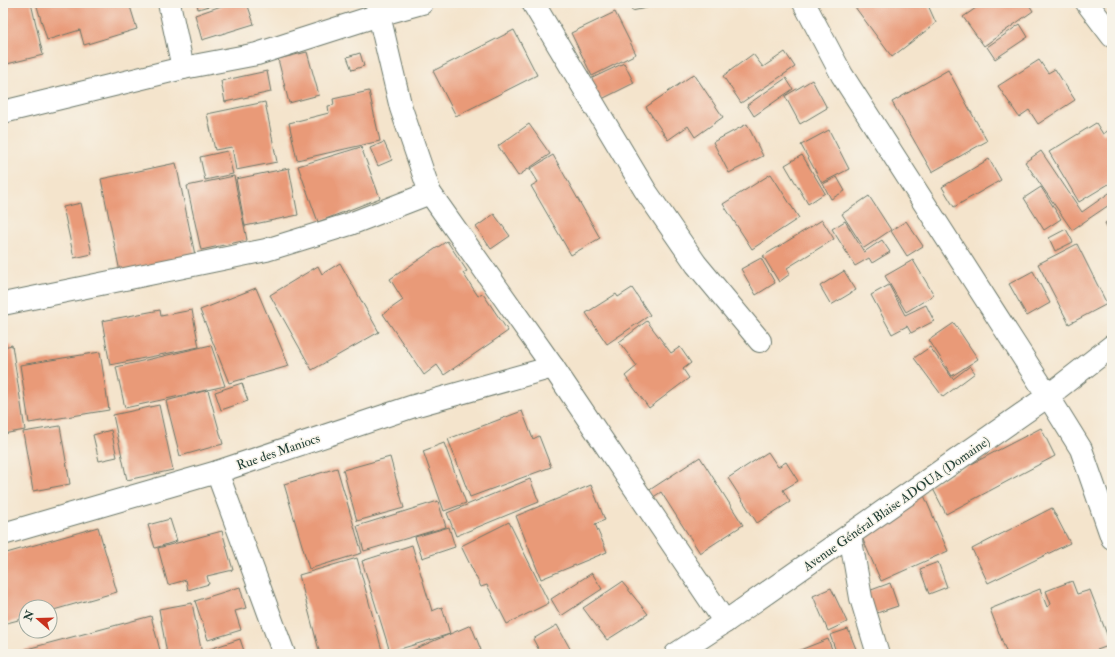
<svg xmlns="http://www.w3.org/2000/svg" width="1115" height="657" viewBox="0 0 1115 657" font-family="'IM FELL Double Pica',serif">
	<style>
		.building { fill: #e99a78 }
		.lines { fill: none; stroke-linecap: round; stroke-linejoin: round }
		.minor-casing { stroke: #6a7769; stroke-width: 24 }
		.minor { stroke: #fff; stroke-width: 22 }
		.labels { text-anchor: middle; stroke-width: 3; stroke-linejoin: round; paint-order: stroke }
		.street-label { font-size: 13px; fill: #1f3d34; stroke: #f7f3e8 }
	</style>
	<rect width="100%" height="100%" fill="#f7f3e8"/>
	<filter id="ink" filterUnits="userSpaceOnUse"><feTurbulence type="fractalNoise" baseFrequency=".025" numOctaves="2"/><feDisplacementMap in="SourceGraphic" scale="8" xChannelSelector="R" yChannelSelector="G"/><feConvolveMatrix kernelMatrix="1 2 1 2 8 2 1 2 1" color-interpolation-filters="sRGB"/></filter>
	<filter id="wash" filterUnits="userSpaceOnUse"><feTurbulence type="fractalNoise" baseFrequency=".012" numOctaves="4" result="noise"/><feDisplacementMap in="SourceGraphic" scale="16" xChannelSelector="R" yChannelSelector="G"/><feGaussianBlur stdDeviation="0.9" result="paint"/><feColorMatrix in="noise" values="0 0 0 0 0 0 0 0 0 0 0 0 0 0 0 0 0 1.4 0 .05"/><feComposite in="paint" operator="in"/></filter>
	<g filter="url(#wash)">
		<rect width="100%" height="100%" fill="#f4e4cc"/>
		<g id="blocks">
			<g class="building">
				<polygon points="3,3 31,3 43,55 3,65"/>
				<polygon points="36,3 129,3 137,29 84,45 80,30 47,40"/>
				<polygon points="197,3 220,3 198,9"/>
				<polygon points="227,3 247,3 254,24 202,40 195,15 227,4"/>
				<polygon points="631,3 663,3 664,4 632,11"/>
				<polygon points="852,3 927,3 936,23 892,57"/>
				<polygon points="983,3 1001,3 1003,5 1006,3 1028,3 1033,11 984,46 963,17"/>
				<polygon points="615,12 636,54 592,76 571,33"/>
				<polygon points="1020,24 1028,37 995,59 987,47"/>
				<polygon points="514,30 537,75 456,116 433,71"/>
				<polygon points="307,52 319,95 289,103 278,59"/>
				<polygon points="785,52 795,67 741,103 723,76 753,54 763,67"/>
				<polygon points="360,53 364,66 352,70 347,57"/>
				<polygon points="1039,60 1048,73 1055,69 1075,100 1038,124 1029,110 1019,117 998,86"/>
				<polygon points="624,63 634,83 596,102 586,81"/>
				<polygon points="948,70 987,141 932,172 892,102"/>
				<polygon points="267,71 271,92 225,102 221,81"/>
				<polygon points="694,74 723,117 695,137 688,126 668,140 646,107"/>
				<polygon points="786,78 793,89 754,116 747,105"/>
				<polygon points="812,80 827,108 800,124 785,96"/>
				<polygon points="369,91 380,141 297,160 289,123 329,113 328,106 334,105 333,99"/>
				<polygon points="265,102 277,162 236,170 232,147 215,150 207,114"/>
				<polygon points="1096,123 1103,134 1112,128 1112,182 1079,202 1049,152"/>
				<polygon points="529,124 550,154 518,176 498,146"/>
				<polygon points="747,124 763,156 729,173 713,142"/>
				<polygon points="829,130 849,169 822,183 801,145"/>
				<polygon points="384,142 392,160 378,166 370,148"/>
				<polygon points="361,147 380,198 318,222 298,166"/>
				<polygon points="227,151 233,174 205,180 200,157"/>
				<polygon points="1041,151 1082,212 1112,191 1112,203 1072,230 1025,162"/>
				<polygon points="553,155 600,238 571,255 531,186 538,182 530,169"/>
				<polygon points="802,155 825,193 808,204 785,165"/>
				<polygon points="989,159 1001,180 954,207 942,187"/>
				<polygon points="176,163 195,255 120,272 101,179"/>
				<polygon points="289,168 298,215 245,226 236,179"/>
				<polygon points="771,174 799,218 752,249 723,204"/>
				<polygon points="234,176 247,240 201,250 187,186"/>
				<polygon points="837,177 845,191 831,199 823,184"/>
				<polygon points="1041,187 1061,219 1044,230 1024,198"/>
				<polygon points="869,196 891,230 864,248 842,214"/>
				<polygon points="81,203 92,254 74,258 63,207"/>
				<polygon points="494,214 510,236 491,249 476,227"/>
				<polygon points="1112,219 1112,236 1105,223"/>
				<polygon points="822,220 834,239 787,268 790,274 779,282 763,256"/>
				<polygon points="845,221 864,252 882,240 890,252 872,263 869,258 855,266 832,229"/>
				<polygon points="906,221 923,246 907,256 891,231"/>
				<polygon points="1066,229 1073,242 1055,251 1049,238"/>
				<polygon points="447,241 467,271 463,273 478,296 483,294 508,331 444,375 437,365 424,375 383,314 403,300 390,279"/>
				<polygon points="1077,244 1107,304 1069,324 1038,264"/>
				<polygon points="761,258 775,283 756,295 741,269"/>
				<polygon points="913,260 934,295 906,312 885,276"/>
				<polygon points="340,263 379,332 312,370 270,295 318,266 322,274"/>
				<polygon points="844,271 856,290 831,305 820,286"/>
				<polygon points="1033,271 1050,303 1027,316 1009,284"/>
				<polygon points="889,285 905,315 926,305 934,321 911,333 907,326 892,334 871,295"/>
				<polygon points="256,288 289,366 229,383 200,310"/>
				<polygon points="632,288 650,315 607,344 586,313 616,294 618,297"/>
				<polygon points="160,310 161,316 192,310 199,347 110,365 102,321"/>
				<polygon points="647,321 671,353 680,347 691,363 683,369 689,378 649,408 625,376 637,366 619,342"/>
				<polygon points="954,323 978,359 952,376 929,340"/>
				<polygon points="12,345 25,430 3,434 3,347"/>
				<polygon points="211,345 225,386 125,408 116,367"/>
				<polygon points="930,347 953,379 970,366 975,373 943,397 914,358"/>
				<polygon points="100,352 109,410 29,423 20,365"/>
				<polygon points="242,383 248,401 221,410 215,392"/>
				<polygon points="208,390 223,444 180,456 166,401"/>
				<polygon points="159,405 173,470 127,480 113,415"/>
				<polygon points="522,411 533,439 539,436 551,467 470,497 448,439"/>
				<polygon points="60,426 70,484 33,491 23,432"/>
				<polygon points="1041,428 1055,456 946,514 931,485"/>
				<polygon points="111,430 117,457 99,461 93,435"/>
				<polygon points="444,443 466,503 444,511 423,451"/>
				<polygon points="768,452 778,467 786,462 798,481 783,490 790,502 757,523 728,478"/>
				<polygon points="390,457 404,508 357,521 343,470"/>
				<polygon points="700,457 743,525 700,553 661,492 652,498 648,491"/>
				<polygon points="337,468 362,553 309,569 284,484"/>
				<polygon points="530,479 539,502 456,536 447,513"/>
				<polygon points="591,485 605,520 595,524 607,552 541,579 516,516"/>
				<polygon points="923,493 948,551 881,581 860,533"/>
				<polygon points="438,501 446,527 364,551 357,526"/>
				<polygon points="1052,508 1070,543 988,583 972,549"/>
				<polygon points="170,519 177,541 155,548 148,525"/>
				<polygon points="509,522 549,603 507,624 487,585 481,587 461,546"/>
				<polygon points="98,527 117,592 50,611 50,607 26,607 26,618 3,624 3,554"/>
				<polygon points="449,527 455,547 422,558 415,537"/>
				<polygon points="222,531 233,570 207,576 209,584 188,590 186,580 168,585 158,548"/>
				<polygon points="412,545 432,611 442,607 450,634 390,652 362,561"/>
				<polygon points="357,558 383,654 320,654 299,575"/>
				<polygon points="938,562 947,587 929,594 920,569"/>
				<polygon points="592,573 602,589 561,616 551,599"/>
				<polygon points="1072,581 1077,594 1090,590 1111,645 1086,654 1007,654 990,609 1040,589 1047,607 1051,604 1046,591"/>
				<polygon points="622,582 648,614 607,640 583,608"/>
				<polygon points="890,583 898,606 874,614 866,592"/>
				<polygon points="240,587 246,608 235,611 241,630 208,640 195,601"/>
				<polygon points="831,588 847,622 828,631 813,596"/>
				<polygon points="192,603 202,654 167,654 159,609"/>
				<polygon points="151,616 161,654 8,654"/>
				<polygon points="471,625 481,650 471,654 403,654"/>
				<polygon points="557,625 573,654 536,654 540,652 533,639"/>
				<polygon points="848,629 858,654 837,654 830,635"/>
				<polygon points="240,639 245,654 205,654 204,651"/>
				<polygon points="828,639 834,654 790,654"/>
			</g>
		</g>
	</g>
	<g filter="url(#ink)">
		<use href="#blocks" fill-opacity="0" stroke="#6a7769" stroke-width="1"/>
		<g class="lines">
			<g class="minor-casing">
				<g id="minor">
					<polyline points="169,3 183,68"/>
					<polyline points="377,3 379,15 401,108 430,193 553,367 725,622"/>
					<polyline points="533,3 645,190 696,264 760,341"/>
					<polyline points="804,3 842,75 1048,396 1081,449 1112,538"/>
					<polyline points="1087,3 1112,36"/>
					<polyline points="3,112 183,68 257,54 379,15 422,3"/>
					<polyline points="3,304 266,250 350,224 430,193"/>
					<polyline points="217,472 284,654"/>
					<polyline points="3,534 217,472 414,406 553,367"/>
					<polyline points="850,535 861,598 878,654"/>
					<polyline points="676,654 725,622 1048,396 1112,346"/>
				</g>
			</g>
			<use href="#minor" class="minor"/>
		</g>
	</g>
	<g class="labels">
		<g class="street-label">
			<text transform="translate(278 451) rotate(-19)" y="5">Rue des Maniocs</text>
			<text transform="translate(896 503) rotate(-35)" y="5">Avenue Général Blaise ADOUA (Domaine)</text>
		</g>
	</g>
	<rect width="1115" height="657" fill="none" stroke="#f7f3e8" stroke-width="16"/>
	<g transform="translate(38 619) rotate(290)"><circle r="19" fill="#f7f3e8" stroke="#a1aaa0"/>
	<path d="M0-3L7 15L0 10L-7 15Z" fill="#c8321e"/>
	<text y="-6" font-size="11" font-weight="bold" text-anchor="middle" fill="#1f3d34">N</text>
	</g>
</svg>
